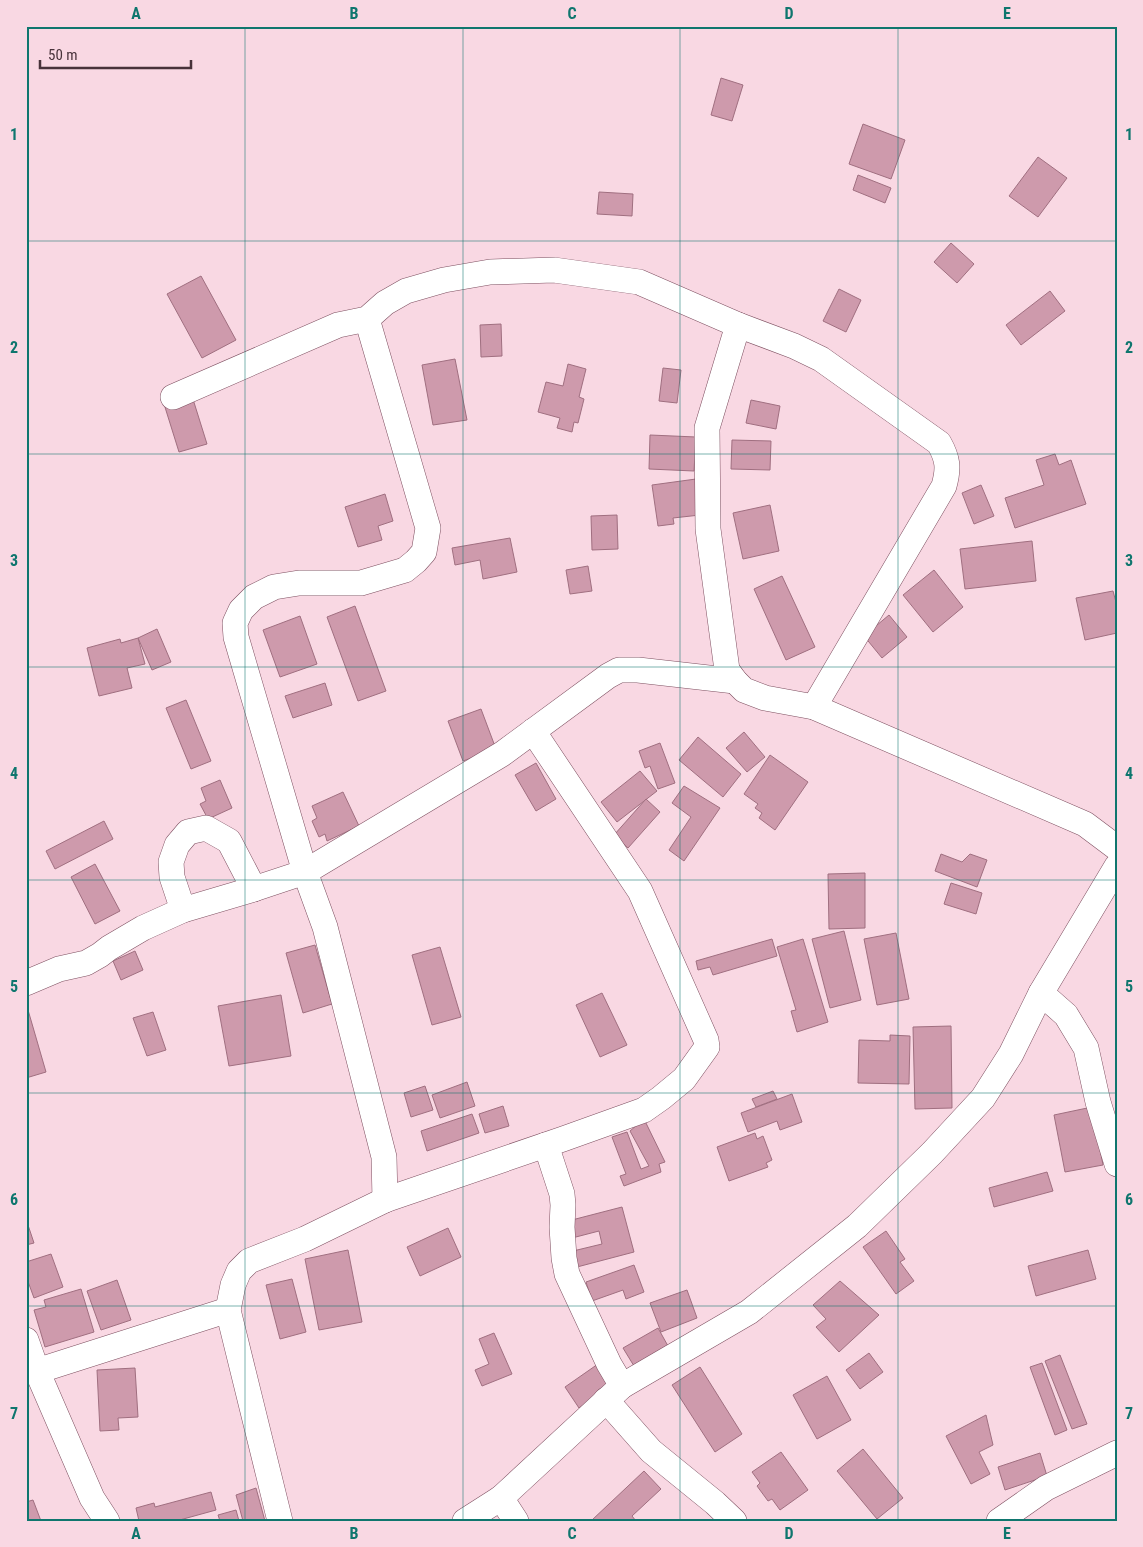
<svg xmlns="http://www.w3.org/2000/svg" width="1143" height="1547" viewBox="0 0 1143 1547" font-family="'Roboto Condensed',sans-serif">
	<style>
		.building { fill: #ce9aac; stroke: #a06f80 }
		.lines { fill: none; stroke-linecap: round; stroke-linejoin: round }
		.minor-casing { stroke: #7e5061; stroke-width: 26 }
		.minor { stroke: #fff; stroke-width: 25 }
		.grid { fill: none; stroke: #0f766e; stroke-width: 1; stroke-opacity: 0.55 }
		.neatline { fill: none; stroke: #0f766e; stroke-width: 2 }
		.grid-label { font-size: 16px; text-anchor: middle; font-weight: bold; fill: #0f766e }
	</style>
	<rect width="100%" height="100%" fill="#f9d8e3"/>
	<g class="building">
		<polygon points="721,78 743,85 732,121 711,115"/>
		<polygon points="863,124 905,140 891,179 849,164"/>
		<polygon points="1038,157 1067,178 1038,217 1009,196"/>
		<polygon points="858,175 891,188 885,203 853,190"/>
		<polygon points="599,192 633,194 632,216 597,214"/>
		<polygon points="951,243 974,264 957,283 934,262"/>
		<polygon points="201,276 236,340 202,358 167,294"/>
		<polygon points="839,289 861,300 846,332 823,321"/>
		<polygon points="1050,291 1065,311 1021,345 1006,325"/>
		<polygon points="501,324 502,356 481,357 480,325"/>
		<polygon points="455,359 467,420 433,425 422,365"/>
		<polygon points="568,364 586,369 579,397 584,399 578,423 574,422 572,432 557,428 560,418 538,412 546,382 563,386"/>
		<polygon points="663,368 681,370 677,403 659,401"/>
		<polygon points="192,396 207,444 179,452 164,404"/>
		<polygon points="751,400 780,406 776,429 746,423"/>
		<polygon points="650,435 696,437 694,471 649,469"/>
		<polygon points="732,440 771,441 770,470 731,469"/>
		<polygon points="1055,454 1059,465 1071,460 1086,504 1015,528 1005,498 1044,485 1036,460"/>
		<polygon points="696,479 700,515 673,518 674,524 658,526 652,485"/>
		<polygon points="981,485 994,516 974,524 962,493"/>
		<polygon points="385,494 393,521 378,526 382,540 358,547 345,507"/>
		<polygon points="770,505 779,551 743,559 733,513"/>
		<polygon points="617,515 618,549 592,550 591,516"/>
		<polygon points="510,538 517,572 483,579 480,560 455,565 452,548"/>
		<polygon points="1032,541 1036,581 965,589 960,549"/>
		<polygon points="588,566 592,591 570,594 566,570"/>
		<polygon points="934,570 963,607 933,632 903,595"/>
		<polygon points="782,576 815,647 786,660 754,589"/>
		<polygon points="1113,591 1117,606 1117,633 1085,640 1076,598"/>
		<polygon points="355,606 386,691 358,701 327,617"/>
		<polygon points="889,615 907,637 882,658 864,636"/>
		<polygon points="300,616 317,664 280,677 263,630"/>
		<polygon points="157,629 171,662 152,670 138,638"/>
		<polygon points="138,638 145,664 127,668 132,688 99,696 87,648 120,639 121,643"/>
		<polygon points="325,683 332,705 293,718 285,696"/>
		<polygon points="186,700 211,761 191,769 166,708"/>
		<polygon points="481,709 496,749 463,761 448,721"/>
		<polygon points="744,732 765,757 747,772 726,748"/>
		<polygon points="698,737 741,774 723,797 679,760"/>
		<polygon points="660,743 675,783 658,789 650,766 645,768 639,751"/>
		<polygon points="770,755 808,782 775,830 759,818 762,813 755,808 758,804 744,794"/>
		<polygon points="536,763 556,799 536,811 515,775"/>
		<polygon points="640,771 657,791 617,822 601,802"/>
		<polygon points="220,780 232,808 208,819 200,804 206,801 201,788"/>
		<polygon points="684,786 720,808 684,861 669,850 691,817 672,803"/>
		<polygon points="343,792 359,826 327,841 325,834 319,837 312,821 317,818 312,806"/>
		<polygon points="646,799 660,812 628,848 614,835"/>
		<polygon points="104,821 113,839 55,869 46,851"/>
		<polygon points="941,854 962,862 970,854 987,860 977,887 935,871"/>
		<polygon points="95,864 120,911 95,924 71,877"/>
		<polygon points="865,873 865,928 829,929 828,874"/>
		<polygon points="951,883 982,893 976,914 944,904"/>
		<polygon points="844,931 861,1000 830,1008 812,939"/>
		<polygon points="896,933 909,999 877,1005 864,939"/>
		<polygon points="772,939 777,956 713,975 710,967 698,970 696,961"/>
		<polygon points="803,939 828,1022 797,1032 791,1011 796,1010 777,947"/>
		<polygon points="315,945 332,1004 303,1013 286,953"/>
		<polygon points="440,947 461,1017 432,1025 412,955"/>
		<polygon points="135,951 143,970 121,980 113,961"/>
		<polygon points="602,993 627,1045 600,1057 576,1005"/>
		<polygon points="281,995 291,1056 229,1066 218,1006"/>
		<polygon points="26,1003 46,1072 26,1078"/>
		<polygon points="153,1012 166,1050 147,1056 133,1018"/>
		<polygon points="951,1026 952,1108 915,1109 913,1027"/>
		<polygon points="890,1035 910,1036 909,1084 858,1083 859,1040 890,1041"/>
		<polygon points="467,1082 475,1106 440,1118 432,1095"/>
		<polygon points="425,1086 433,1110 411,1117 404,1093"/>
		<polygon points="773,1091 777,1099 756,1107 752,1099"/>
		<polygon points="792,1094 802,1122 780,1130 777,1121 748,1132 741,1113"/>
		<polygon points="503,1106 509,1126 485,1133 479,1114"/>
		<polygon points="1092,1107 1103,1165 1065,1172 1054,1115"/>
		<polygon points="472,1114 479,1133 427,1151 421,1131"/>
		<polygon points="644,1119 665,1162 659,1164 661,1172 624,1186 620,1176 626,1174 612,1137 627,1132 641,1169 649,1166 630,1131"/>
		<polygon points="755,1133 757,1139 763,1136 772,1160 766,1163 768,1167 729,1181 717,1147"/>
		<polygon points="1047,1172 1053,1191 994,1207 989,1188"/>
		<polygon points="622,1207 634,1252 577,1267 573,1251 602,1244 599,1231 572,1238 568,1221"/>
		<polygon points="26,1219 34,1243 26,1245"/>
		<polygon points="448,1228 461,1257 420,1276 407,1247"/>
		<polygon points="886,1231 905,1259 900,1262 914,1281 896,1294 863,1247"/>
		<polygon points="348,1250 362,1322 319,1330 305,1259"/>
		<polygon points="1088,1250 1096,1279 1036,1296 1028,1266"/>
		<polygon points="51,1254 63,1287 34,1298 26,1276 26,1262"/>
		<polygon points="634,1265 644,1292 626,1299 623,1290 592,1301 586,1282"/>
		<polygon points="292,1279 306,1332 280,1339 266,1285"/>
		<polygon points="117,1280 131,1320 101,1330 87,1291"/>
		<polygon points="840,1281 879,1315 839,1352 816,1327 826,1319 813,1305"/>
		<polygon points="81,1289 94,1332 45,1347 34,1310 46,1307 44,1300"/>
		<polygon points="687,1290 697,1318 661,1332 650,1303"/>
		<polygon points="658,1328 668,1346 634,1366 623,1348"/>
		<polygon points="494,1333 512,1374 482,1386 475,1370 489,1364 479,1339"/>
		<polygon points="869,1353 883,1372 860,1389 846,1370"/>
		<polygon points="1060,1355 1087,1424 1072,1429 1045,1361"/>
		<polygon points="1042,1363 1067,1430 1055,1435 1030,1367"/>
		<polygon points="598,1364 613,1385 579,1408 565,1387"/>
		<polygon points="700,1367 742,1434 715,1452 672,1385"/>
		<polygon points="135,1368 138,1417 118,1418 119,1430 100,1431 97,1370"/>
		<polygon points="827,1376 851,1420 817,1439 793,1395"/>
		<polygon points="986,1415 993,1445 979,1452 990,1474 971,1484 946,1436"/>
		<polygon points="863,1449 903,1498 877,1519 837,1471"/>
		<polygon points="781,1452 808,1490 780,1510 772,1499 768,1501 757,1486 760,1483 752,1472"/>
		<polygon points="1040,1453 1047,1476 1005,1490 998,1467"/>
		<polygon points="644,1471 661,1489 632,1516 636,1521 593,1521 592,1520"/>
		<polygon points="256,1488 265,1521 243,1521 236,1495"/>
		<polygon points="211,1492 216,1510 176,1521 139,1521 136,1508 154,1503 155,1507"/>
		<polygon points="33,1500 41,1521 26,1521 26,1502"/>
		<polygon points="236,1510 239,1521 220,1521 218,1515"/>
	</g>
	<g class="lines">
		<g class="minor-casing">
			<g id="minor">
				<polyline points="367,319 428,528 424,552 416,561 405,570 361,583 299,583 274,587 254,597 241,610 235,623 236,637 305,872 325,927 384,1157 385,1200"/>
				<polyline points="738,325 707,428 708,529 727,670 735,681 744,690 765,698 814,707 1085,824 1117,848"/>
				<path d="M 173,397 L 338,325 L 367,319 L 385,303 L 406,291 L 444,280 L 490,272 L 554,270 L 639,282 L 738,325 L 794,346 L 821,359 L 939,443 C 948,459 949,468 944,486 L 814,707"/>
				<polyline points="183,910 172,877 171,862 177,845 188,832 206,828 229,841 254,889"/>
				<polyline points="26,983 59,969 86,963 100,955 109,948 143,928 183,910 254,889 305,872 502,754 608,676 619,670 638,670 735,681"/>
				<polyline points="1041,993 1066,1015 1086,1048 1098,1102 1117,1164"/>
				<polyline points="546,1145 562,1194 563,1205 562,1227 564,1258 567,1274 609,1364 622,1386"/>
				<polyline points="26,1340 37,1371 92,1498 107,1521"/>
				<polyline points="37,1371 228,1310"/>
				<polyline points="606,1400 651,1451 715,1503 734,1521"/>
				<polyline points="501,1498 516,1521"/>
				<polyline points="280,1521 228,1310 233,1285 239,1271 249,1261 305,1239 385,1200 563,1139 644,1110 661,1098 684,1079 707,1047 706,1040 640,891 533,731"/>
				<polyline points="465,1521 501,1498 622,1386 749,1312 857,1226 932,1153 983,1098 1011,1054 1041,993 1117,866"/>
				<polyline points="999,1521 1046,1488 1117,1453"/>
			</g>
		</g>
		<use href="#minor" class="minor"/>
	</g>
	<path class="grid" d="M 245,26 L 245,1521M 463,26 L 463,1521M 680,26 L 680,1521M 898,26 L 898,1521M 26,241 L 1117,241M 26,454 L 1117,454M 26,667 L 1117,667M 26,880 L 1117,880M 26,1093 L 1117,1093M 26,1306 L 1117,1306"/>
	<rect width="1143" height="1547" fill="none" stroke="#f9d8e3" stroke-width="55"/>
	<path d="M40 60v8h151v-8" fill="none" stroke="#48323a" stroke-width="2.5"/>
	<text x="48" y="60" font-size="15" fill="#48323a" stroke="#f9d8e3" stroke-width="4" paint-order="stroke">50 m</text>
	<rect x="28" y="28" width="1088" height="1492" class="neatline"/>
	<g class="grid-label">
		<text x="136" y="19">A</text>
		<text x="354" y="19">B</text>
		<text x="572" y="19">C</text>
		<text x="789" y="19">D</text>
		<text x="1007" y="19">E</text>
		<text x="14" y="140">1</text>
		<text x="1129" y="140">1</text>
		<text x="14" y="353">2</text>
		<text x="1129" y="353">2</text>
		<text x="14" y="566">3</text>
		<text x="1129" y="566">3</text>
		<text x="14" y="779">4</text>
		<text x="1129" y="779">4</text>
		<text x="14" y="992">5</text>
		<text x="1129" y="992">5</text>
		<text x="14" y="1205">6</text>
		<text x="1129" y="1205">6</text>
		<text x="14" y="1419">7</text>
		<text x="1129" y="1419">7</text>
		<text x="136" y="1539">A</text>
		<text x="354" y="1539">B</text>
		<text x="572" y="1539">C</text>
		<text x="789" y="1539">D</text>
		<text x="1007" y="1539">E</text>
	</g>
</svg>
